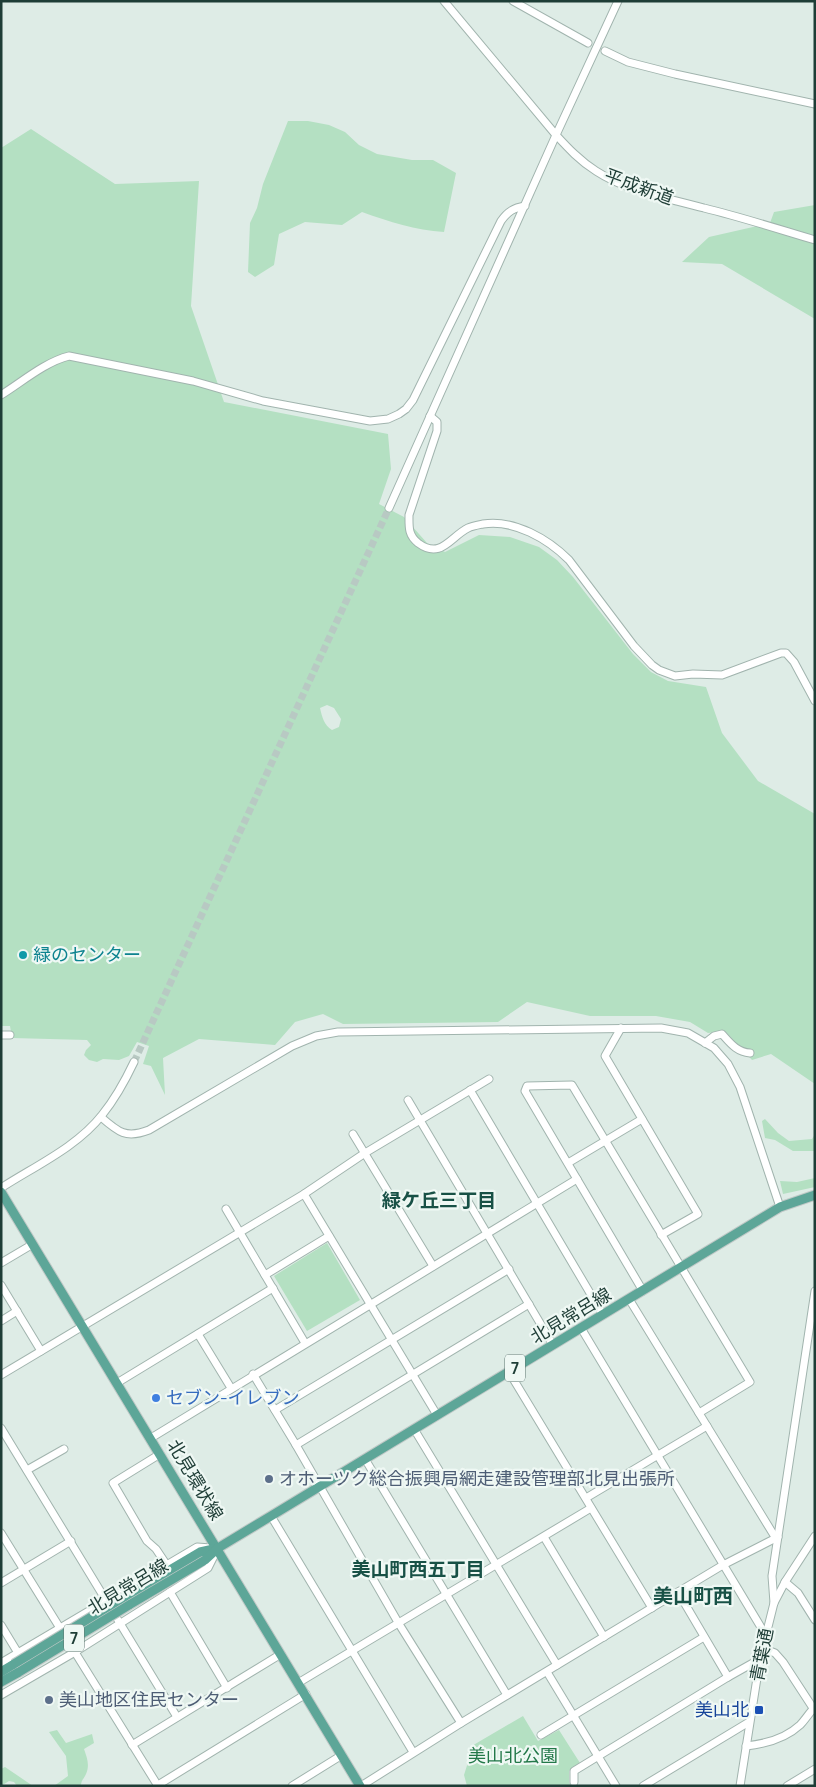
<svg xmlns="http://www.w3.org/2000/svg" width="816" height="1787" viewBox="0 0 816 1787" font-family="Manrope,'Noto Sans JP',sans-serif">
	<style>
		.green { fill: #b4e0c2; fill-rule: evenodd }
		.lines { fill: none; stroke-linecap: round; stroke-linejoin: round }
		.minor-tunnel { stroke: #b8c9c3; stroke-width: 7; stroke-dasharray: 7 3.5; stroke-linecap: butt }
		.minor-casing { stroke: #a1b4ae; stroke-width: 9 }
		.major-casing { stroke: #c0c9c7; stroke-width: 11 }
		.minor { stroke: #fff; stroke-width: 7 }
		.major { stroke: #5da698; stroke-width: 9 }
		.major-bridge-casing { stroke: #c0c9c7; stroke-width: 11; stroke-linecap: butt }
		.major-bridge { stroke: #5da698; stroke-width: 9 }
		.culture-dot { fill: #0f9aa8; stroke: #eff8f4; stroke-width: 2 }
		.shop-dot { fill: #3f7fe0; stroke: #eff8f4; stroke-width: 2 }
		.service-dot { fill: #5c6f8a; stroke: #eff8f4; stroke-width: 2 }
		.transit-dot { fill: #1a4fb4; stroke: #eff8f4; stroke-width: 2 }
		.labels { text-anchor: middle; stroke-width: 4.5; stroke-linejoin: round; paint-order: stroke }
		.shield { fill: #eff8f4; stroke: #5d756f; stroke-width: 1 }
		.shield-label { font-size: 16px; font-weight: bold; fill: #1e3d36 }
		.street-label { font-size: 18px; fill: #1e3d36; stroke: #eff8f4 }
		.culture-label { font-size: 18px; fill: #0d838f; stroke: #eff8f4; text-anchor: start }
		.shop-label { font-size: 18px; fill: #366cbe; stroke: #eff8f4; text-anchor: start }
		.service-label { font-size: 18px; fill: #4e5e75; stroke: #eff8f4; text-anchor: start }
		.transit-label { font-size: 18px; fill: #164399; stroke: #eff8f4; text-anchor: end }
		.park-label { font-size: 18px; fill: #237849; stroke: #eff8f4 }
		.neighbourhood-label { font-size: 19px; font-weight: bold; fill: #185146; stroke: #eff8f4 }
		.quarter-label { font-size: 20px; font-weight: bold; fill: #185146; stroke: #eff8f4 }
	</style>
	<rect width="100%" height="100%" fill="#deece6"/>
	<g class="green">
		<path d="M 288,121 L 308,121 L 329,125 L 345,132 L 359,145 L 377,154 L 412,160 L 433,160 L 456,173 L 444,232 C 415,230 390,222 362,212 L 342,225 L 305,222 L 279,234 L 274,265 L 255,277 L 248,272 L 250,223 L 257,208 L 263,184 Z"/>
		<path d="M 31,129 L 115,184 L 199,181 L 191,306 L 224,402 L 388,434 L 391,469 L 379,504 L 404,517 L 427,543 L 445,552 L 479,535 L 510,537 L 539,547 L 557,560 L 573,577 L 633,654 L 651,672 L 668,681 L 706,687 L 722,733 L 758,781 L 815,814 L 815,1084 L 771,1054 L 752,1060 L 725,1031 L 708,1033 L 690,1022 L 656,1016 L 590,1016 L 527,1002 L 498,1022 L 343,1024 L 323,1014 L 295,1022 L 275,1045 L 199,1039 L 163,1058 L 165,1095 L 151,1066 L 143,1064 L 149,1046 L 137,1042 L 129,1056 L 119,1060 L 103,1059 L 97,1062 L 89,1060 L 84,1055 L 86,1050 L 91,1045 L 87,1040 L 12,1038 L 10,1026 L 1,1026 L 1,148 ZM 327,705 L 334,708 L 341,719 L 339,727 L 332,730 C 324,725 322,717 320,708 Z"/>
		<polygon points="815,205 815,319 722,264 682,262 709,237 770,223 774,212"/>
		<polygon points="765,1119 778,1133 789,1141 812,1139 815,1134 815,1151 793,1151 775,1140 765,1138 762,1121"/>
		<polygon points="815,1178 815,1187 783,1194 780,1181 797,1182"/>
		<polygon points="327,1243 360,1300 307,1331 274,1276"/>
		<polygon points="523,1716 538,1741 559,1730 580,1763 569,1771 569,1782 571,1786 467,1786 464,1775 470,1756 468,1752 470,1747"/>
		<path d="M 57,1730 L 66,1743 L 92,1734 L 94,1743 L 84,1749 C 87,1758 90,1765 86,1774 C 84,1779 81,1780 81,1786 L 54,1786 L 68,1776 L 66,1756 L 49,1732 Z"/>
		<polygon points="5,1767 33,1786 17,1786 14,1782 9,1781 1,1786 1,1769"/>
	</g>
	<g class="lines">
		<polyline class="minor-tunnel" points="134,1062 389,508"/>
		<g class="minor-casing">
			<g id="minor">
				<path d="M 444,1 L 556,135 C 568,148 580,161 596,171 C 628,192 668,198 704,208 C 741,217 778,229 815,240"/>
				<polyline points="513,1 588,43"/>
				<polyline points="605,51 628,62 675,74 815,104"/>
				<path d="M 1,395 C 22,382 45,362 69,356 L 193,381 L 263,401 L 370,421 L 388,419 L 399,414 L 406,409 L 413,400 L 501,221 C 508,211 514,208 525,206"/>
				<path d="M 430,416 L 437,422 L 437,431 L 409,515 C 409,527 408,535 418,543 C 441,560 450,537 468,528 C 472,526 478,525 483,524 C 514,519 548,539 569,560 L 634,646 L 652,665 L 659,670 L 675,676 L 693,674 L 722,675 L 781,653 L 786,653 L 794,662 L 815,701"/>
				<polyline points="389,508 556,135 618,1"/>
				<polyline points="621,1028 605,1056 698,1214 661,1235"/>
				<polyline points="1,1035 10,1035"/>
				<path d="M 705,1043 L 714,1036 L 722,1034 C 731,1044 737,1052 750,1053"/>
				<polyline points="470,1090 603,1315"/>
				<polyline points="408,1100 553,1345"/>
				<path d="M 101,1117 C 118,1132 126,1139 149,1130 L 292,1046 L 316,1036 L 338,1032 L 661,1028 L 688,1033 L 714,1048 L 728,1064 L 740,1087 L 780,1207"/>
				<polyline points="353,1134 433,1266"/>
				<polyline points="568,1163 642,1119"/>
				<path d="M 1,1188 C 35,1166 77,1147 102,1115 C 115,1099 125,1081 134,1062"/>
				<polyline points="304,1194 437,1415"/>
				<polyline points="226,1209 305,1343"/>
				<polyline points="1,1263 33,1244"/>
				<polyline points="265,1275 329,1236"/>
				<polyline points="1,1285 41,1351"/>
				<polyline points="643,1291 525,1091 527,1086 572,1085 750,1382 699,1413"/>
				<polyline points="629,1299 775,1537"/>
				<polyline points="1,1321 17,1311"/>
				<polyline points="581,1328 765,1634"/>
				<polyline points="198,1334 231,1388"/>
				<polyline points="509,1372 652,1608"/>
				<polyline points="253,1374 296,1445 399,1624 461,1723"/>
				<polyline points="1,1375 304,1194 365,1153 489,1079"/>
				<polyline points="117,1383 273,1288"/>
				<polyline points="275,1410 509,1269"/>
				<polyline points="1,1428 177,1717"/>
				<polyline points="414,1429 557,1665"/>
				<polyline points="151,1438 577,1179"/>
				<polyline points="296,1445 529,1304"/>
				<polyline points="160,1454 113,1483 147,1541 156,1549 166,1564"/>
				<polyline points="365,1459 507,1695"/>
				<polyline points="27,1470 64,1449"/>
				<polyline points="586,1498 707,1426"/>
				<polyline points="271,1516 413,1752"/>
				<polyline points="1,1533 158,1786"/>
				<polyline points="544,1537 604,1637"/>
				<polyline points="785,1582 798,1593 815,1620"/>
				<polyline points="1,1583 71,1541"/>
				<polyline points="170,1592 227,1688"/>
				<polyline points="678,1592 728,1677"/>
				<polyline points="774,1603 772,1576 815,1291"/>
				<polyline points="1,1625 18,1653"/>
				<polyline points="762,1648 775,1653 783,1662 813,1708"/>
				<polyline points="1,1663 197,1547 211,1548"/>
				<polyline points="547,1672 616,1786"/>
				<polyline points="298,1683 591,1508"/>
				<polyline points="1,1695 75,1652 208,1568 216,1552"/>
				<polyline points="541,1735 704,1637"/>
				<polyline points="132,1745 281,1654"/>
				<path d="M 746,1746 C 765,1744 785,1739 800,1725 C 805,1720 809,1713 815,1707"/>
				<polyline points="574,1782 574,1771 728,1677 760,1659"/>
				<polyline points="158,1785 306,1694"/>
				<polyline points="292,1786 342,1755"/>
				<polyline points="361,1786 461,1723 678,1592 723,1565 778,1537"/>
				<polyline points="643,1786 749,1722"/>
				<polyline points="740,1786 760,1659 774,1603 785,1582 815,1536"/>
				<polyline points="787,1786 815,1769"/>
			</g>
		</g>
		<g class="major-casing">
			<g id="major">
				<polyline points="1,1192 360,1786"/>
				<polyline points="124,1597 200,1552 218,1548"/>
				<polyline points="129,1605 205,1560 218,1548 271,1516 780,1207 815,1195"/>
				<polyline points="1,1672 14,1664"/>
				<polyline points="1,1682 19,1672"/>
			</g>
		</g>
		<use href="#minor" class="minor"/>
		<use href="#major" class="major"/>
		<g class="major-bridge-casing">
			<g id="major-bridge">
				<polyline points="14,1664 124,1597"/>
				<polyline points="19,1672 129,1605"/>
			</g>
		</g>
		<use href="#major-bridge" class="major-bridge"/>
	</g>
	<circle class="culture-dot" cx="23" cy="955" r="5"/>
	<circle class="shop-dot" cx="156" cy="1398" r="5"/>
	<g class="service-dot">
		<circle cx="269" cy="1479" r="5"/>
		<circle cx="49" cy="1700" r="5"/>
	</g>
	<rect class="transit-dot" x="754" y="1705" width="10" height="10" rx="2.5"/>
	<g class="labels">
		<g class="shield">
			<rect x="505" y="1354.5" width="20" height="27" rx="4"/>
			<rect x="64" y="1624.5" width="20" height="27" rx="4"/>
		</g>
		<g class="shield-label">
			<text x="515" y="1374">7</text>
			<text x="74" y="1644">7</text>
		</g>
		<g class="street-label">
			<text transform="translate(639 187) rotate(20)" y="6">平成新道</text>
			<text transform="translate(571 1316) rotate(-31)" y="6">北見常呂線</text>
			<text transform="translate(195 1480) rotate(59)" y="6">北見環状線</text>
			<text transform="translate(128 1587) rotate(-31)" y="6">北見常呂線</text>
			<text transform="translate(762 1655) rotate(-79)" y="6">青葉通</text>
		</g>
		<g class="culture-label">
			<text x="33" y="961">緑のセンター</text>
		</g>
		<g class="shop-label">
			<text x="166" y="1404">セブン-イレブン</text>
		</g>
		<g class="service-label">
			<text x="279" y="1485">オホーツク総合振興局網走建設管理部北見出張所</text>
			<text x="59" y="1706">美山地区住民センター</text>
		</g>
		<g class="transit-label">
			<text x="749" y="1716">美山北</text>
		</g>
		<g class="park-label">
			<text x="513" y="1762">美山北公園</text>
		</g>
		<g class="neighbourhood-label">
			<text x="439" y="1207">緑ケ丘三丁目</text>
			<text x="418" y="1576">美山町西五丁目</text>
		</g>
		<g class="quarter-label">
			<text x="693" y="1603">美山町西</text>
		</g>
	</g>
	<rect width="816" height="1787" fill="none" stroke="#1e3d36" stroke-width="5"/>
</svg>
